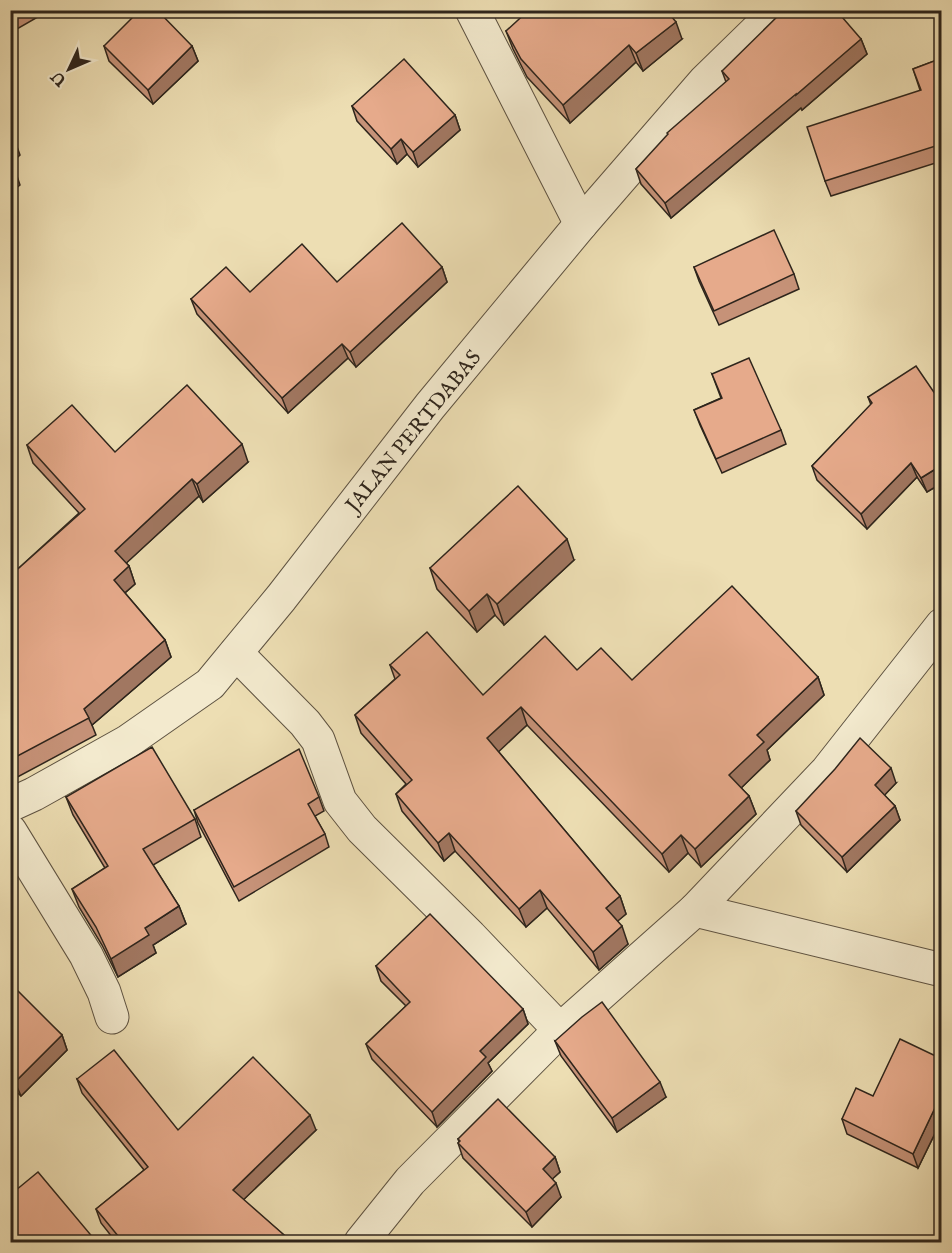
<svg xmlns="http://www.w3.org/2000/svg" width="952" height="1253" viewBox="0 0 952 1253" font-family="'IM FELL English',serif">
	<style>
		.lines { fill: none; stroke-linecap: round; stroke-linejoin: round }
		.street-casing { stroke: #5e5342; stroke-width: 35 }
		.street { stroke: #f3eace; stroke-width: 33 }
		.wall { fill: #c69278; stroke: #2e251c; stroke-width: 1.5 }
		.shaded-wall { fill: #a17761; stroke: #2e251c; stroke-width: 1.5 }
		.building { fill: #e6aa8b; stroke: #2e251c; stroke-width: 1.5 }
		.labels { text-anchor: middle; stroke-width: 4.5; stroke-linejoin: round; paint-order: stroke }
		.street-label { font-size: 21px; fill: #2e251c; stroke: #f3eace }
	</style>
	<rect width="100%" height="100%" fill="#eddeb3"/>
	<filter id="stains"><feTurbulence type="fractalNoise" baseFrequency=".00333" numOctaves="4"/><feColorMatrix values="0 0 0 0 .2 0 0 0 0 .09 0 0 0 0 .02 0 0 0 .5 -.17"/></filter>
	<radialGradient id="worn" r=".72"><stop offset=".6" stop-color="#630" stop-opacity="0"/><stop offset="1" stop-color="#630" stop-opacity=".3"/></radialGradient>
	<g class="lines">
		<g class="street-casing">
			<g id="street">
				<polyline points="472,10 581,224"/>
				<polyline points="236,653 305,723 318,740 340,801 362,829 470,936 560,1030"/>
				<polyline points="10,805 34,794 127,742 210,684 281,598 430,406 581,224 705,81 778,10"/>
				<polyline points="10,831 86,955 104,992 112,1017"/>
				<polyline points="695,910 942,970"/>
				<polyline points="361,1242 410,1181 560,1030 695,910 827,771 942,625"/>
			</g>
		</g>
		<use href="#street" class="street"/>
	</g>
	<g class="wall">
		<polygon points="10,10 50,10 10,33"/>
		<polygon points="506,31 682,39 643,71 636,62 570,123 527,77 513,49"/>
		<polygon points="861,39 867,54 802,110 801,108 671,218 641,184 636,169 726,82 722,71"/>
		<polygon points="104,46 192,46 198,61 153,104 109,61"/>
		<polygon points="942,58 942,161 831,196 825,181 920,90 913,69"/>
		<polygon points="352,106 455,115 460,130 418,167 407,154 397,164 357,121"/>
		<polygon points="442,267 447,282 356,367 348,358 288,413 197,314 191,299 337,282"/>
		<polygon points="694,267 794,274 799,289 719,325 699,281"/>
		<polygon points="712,374 781,430 786,444 722,473 700,425 694,410 721,398"/>
		<polygon points="868,397 942,404 942,483 927,492 917,477 867,529 817,480 812,466 871,405"/>
		<polygon points="27,445 248,462 203,502 199,496 126,563 129,566 135,584 125,593 165,640 171,657 92,725 96,735 10,781 10,576 79,513 33,463"/>
		<polygon points="574,560 504,625 495,615 477,632 437,589 430,568"/>
		<polygon points="390,665 483,695 577,670 632,680 818,677 824,695 767,750 770,760 741,788 749,796 756,814 701,867 688,853 669,872 527,725 498,751 620,896 626,914 617,921 628,944 599,970 547,908 526,927 455,851 444,861 402,811 396,794 406,784 361,733 355,715 395,679"/>
		<polygon points="896,783 884,795 895,806 900,820 847,872 801,825 796,811"/>
		<polygon points="66,797 195,819 201,837 153,865 179,906 186,924 153,945 156,953 118,977 102,945 79,907 72,889 105,868 73,815"/>
		<polygon points="319,797 324,811 315,816 325,834 329,847 239,901 198,823 194,810"/>
		<polygon points="376,966 523,1009 528,1024 488,1063 492,1071 437,1127 372,1059 366,1044 406,1006 381,981"/>
		<polygon points="10,986 62,1035 67,1050 21,1096 10,1086"/>
		<polygon points="555,1041 666,1097 617,1132 561,1056"/>
		<polygon points="942,1059 942,1119 918,1168 847,1134 842,1119 873,1096"/>
		<polygon points="77,1079 178,1130 316,1130 243,1200 292,1242 116,1242 101,1223 96,1209 144,1170 82,1093"/>
		<polygon points="458,1139 555,1157 560,1172 552,1179 561,1197 532,1227 463,1158 458,1143 459,1142"/>
	</g>
	<g class="shaded-wall">
		<polygon points="676,22 682,39 643,71 636,53"/>
		<polygon points="861,39 867,54 802,110 801,108 671,218 665,203"/>
		<polygon points="629,45 636,62 570,123 563,105"/>
		<polygon points="192,46 198,61 153,104 148,90"/>
		<polygon points="455,115 460,130 418,167 413,152"/>
		<polygon points="401,139 407,154 397,164 391,149"/>
		<polygon points="15,141 20,155 10,164 10,145"/>
		<polygon points="15,170 20,185 10,193 10,174"/>
		<polygon points="442,267 447,282 356,367 350,352"/>
		<polygon points="342,344 348,358 288,413 282,398"/>
		<polygon points="242,444 248,462 203,502 197,484"/>
		<polygon points="911,463 917,477 867,529 861,514"/>
		<polygon points="942,465 942,483 927,492 921,478"/>
		<polygon points="192,479 199,496 121,568 115,551"/>
		<polygon points="567,539 574,560 504,625 497,604"/>
		<polygon points="129,566 135,584 120,597 114,580"/>
		<polygon points="487,594 495,615 477,632 469,611"/>
		<polygon points="165,640 171,657 92,725 84,709"/>
		<polygon points="818,677 824,695 767,750 770,760 736,793 729,775 757,735"/>
		<polygon points="521,707 527,725 494,756 487,738"/>
		<polygon points="891,768 896,783 880,800 875,785"/>
		<polygon points="749,796 756,814 701,867 695,849"/>
		<polygon points="895,806 900,820 847,872 842,857"/>
		<polygon points="449,833 455,851 444,861 438,843"/>
		<polygon points="681,835 688,853 669,872 662,854"/>
		<polygon points="540,890 547,908 526,927 519,909"/>
		<polygon points="620,896 626,914 612,926 606,908"/>
		<polygon points="179,906 186,924 153,945 156,953 118,977 111,959 145,928"/>
		<polygon points="622,926 628,944 599,970 593,952"/>
		<polygon points="523,1009 528,1024 488,1063 492,1071 437,1127 432,1112 480,1051"/>
		<polygon points="62,1035 67,1050 21,1096 15,1082"/>
		<polygon points="660,1082 666,1097 617,1132 612,1118"/>
		<polygon points="942,1093 942,1119 918,1168 913,1154"/>
		<polygon points="310,1115 316,1130 238,1205 233,1190"/>
		<polygon points="555,1157 560,1172 548,1183 543,1169"/>
		<polygon points="556,1183 561,1197 532,1227 526,1212"/>
	</g>
	<g class="building">
		<polygon points="140,10 157,10 192,46 148,90 104,46"/>
		<polygon points="529,10 666,10 676,22 636,53 629,45 563,105 521,59 506,31"/>
		<polygon points="784,10 836,10 861,39 796,95 796,94 665,203 636,169 668,134 667,133 729,79 722,71"/>
		<polygon points="942,58 942,144 825,181 807,127 921,90 913,69"/>
		<polygon points="404,59 455,115 413,152 401,139 391,149 352,106"/>
		<polygon points="10,135 15,141 10,145"/>
		<polygon points="10,165 15,170 10,174"/>
		<polygon points="402,223 442,267 350,352 342,344 282,398 191,299 226,267 250,292 302,244 337,282"/>
		<polygon points="774,230 794,274 714,311 694,267"/>
		<polygon points="749,358 781,430 716,459 694,410 722,398 712,374"/>
		<polygon points="916,366 942,404 942,465 921,478 911,463 861,514 812,466 872,403 868,397"/>
		<polygon points="187,385 242,444 197,484 192,479 115,551 129,566 114,580 165,640 84,709 89,718 10,760 10,576 85,509 27,445 72,405 115,452"/>
		<polygon points="518,486 567,539 497,604 487,594 469,611 430,568"/>
		<polygon points="732,586 818,677 757,735 764,742 729,775 749,796 695,849 681,835 662,854 521,707 487,738 620,896 606,908 622,926 593,952 540,890 519,909 449,833 438,843 396,794 412,780 355,715 400,675 390,665 427,632 483,695 545,636 577,670 601,648 632,680"/>
		<polygon points="860,738 891,768 875,785 895,806 842,857 796,811 835,769"/>
		<polygon points="152,747 195,819 143,849 179,906 145,928 149,935 111,959 96,927 72,889 108,866 66,797"/>
		<polygon points="299,749 319,797 308,804 325,834 234,887 194,810"/>
		<polygon points="430,914 523,1009 480,1051 486,1057 432,1112 366,1044 410,1002 376,966"/>
		<polygon points="12,985 62,1035 15,1082 10,1077 10,986"/>
		<polygon points="602,1002 660,1082 612,1118 555,1041 582,1017"/>
		<polygon points="900,1039 942,1059 942,1093 913,1154 842,1119 856,1088 873,1096"/>
		<polygon points="114,1050 178,1130 253,1057 310,1115 233,1190 292,1242 198,1242 194,1239 189,1242 123,1242 96,1209 148,1167 77,1079"/>
		<polygon points="498,1099 555,1157 543,1169 556,1183 526,1212 458,1143 460,1141 458,1139"/>
		<polygon points="38,1172 95,1240 92,1242 10,1242 10,1195"/>
	</g>
	<g class="labels">
		<g class="street-label">
			<text transform="translate(413 431) rotate(-51)" y="7">JALAN PERTDABAS</text>
		</g>
	</g>
	<rect width="952" height="1253" fill="none" stroke="#eddeb3" stroke-width="36"/>
	<rect x="12" y="12" width="928" height="1229" fill="none" stroke="#2e251c" stroke-width="3"/>
	<rect x="18" y="18" width="916" height="1217" fill="none" stroke="#2e251c" stroke-width="1.5"/>
	<g transform="translate(69 69) rotate(226)" stroke="#f3eace" stroke-width="4.5" paint-order="stroke">
	<path d="M0-4.5L10 22L0 15L-10 22Z" fill="#2e251c"/>
	<text y="-9" font-size="16" font-weight="bold" text-anchor="middle" fill="#2e251c">U</text>
	</g>
	<rect width="100%" height="100%" filter="url(#stains)"/>
	<rect width="100%" height="100%" fill="url(#worn)"/>
</svg>
